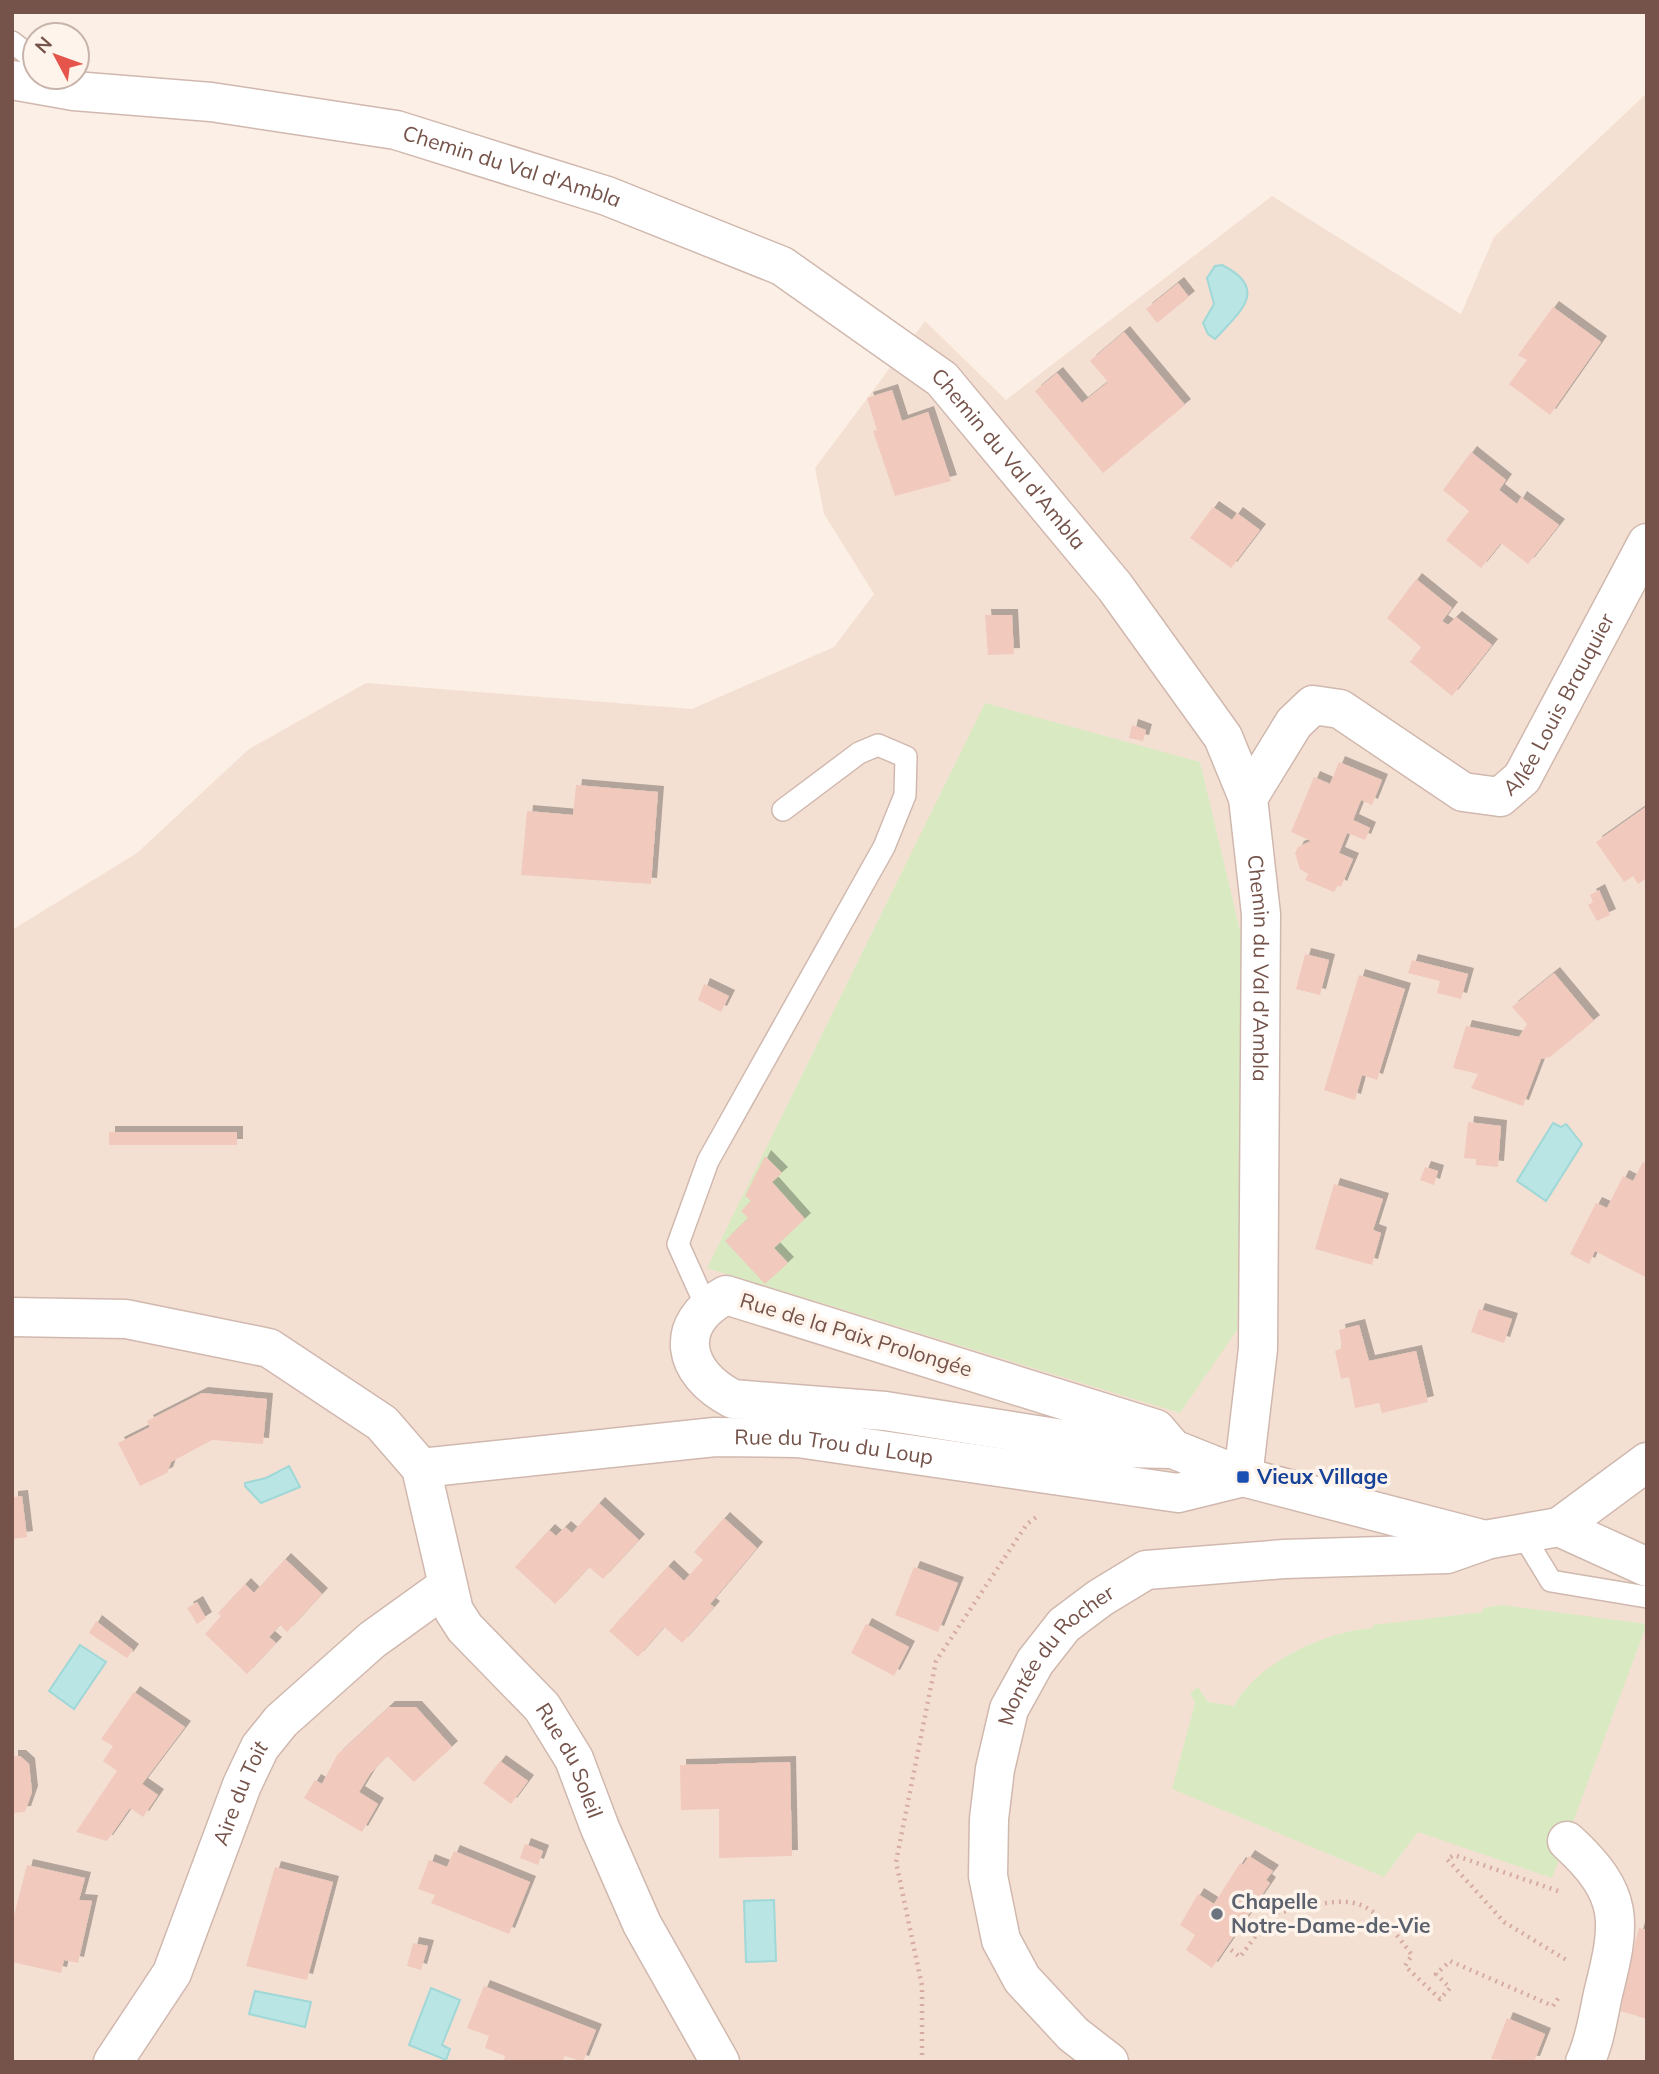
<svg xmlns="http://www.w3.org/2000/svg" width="1659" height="2074" viewBox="0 0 1659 2074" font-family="Mulish,sans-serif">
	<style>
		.residential { fill: #f4e0d3 }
		.green { fill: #d9eac3 }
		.water { fill: #b9e6e5; stroke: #a0d7d7; stroke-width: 2 }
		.building { fill: #f1c9bd; filter: url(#shadow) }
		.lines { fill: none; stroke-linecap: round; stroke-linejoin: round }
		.lane-casing { stroke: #d0b8ae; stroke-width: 24 }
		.street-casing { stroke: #d0b8ae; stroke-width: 41 }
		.path { stroke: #d6aca0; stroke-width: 4.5; stroke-dasharray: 2 5; stroke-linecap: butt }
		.lane { stroke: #fff; stroke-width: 21 }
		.street { stroke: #fff; stroke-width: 38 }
		.transit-dot { fill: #1a4fb4; stroke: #fff4eb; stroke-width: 2.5 }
		.worship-dot { fill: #6b7280; stroke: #fff4eb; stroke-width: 2.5 }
		.labels { text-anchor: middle; stroke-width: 7; stroke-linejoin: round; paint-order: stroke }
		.street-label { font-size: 21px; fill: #75534a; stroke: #fff4eb }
		.transit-label { font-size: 21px; font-weight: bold; fill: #164399; stroke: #fff4eb; text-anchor: start }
		.worship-label { font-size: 21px; font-weight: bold; fill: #5b616d; stroke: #fff4eb; text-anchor: start }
	</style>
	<defs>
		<filter id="shadow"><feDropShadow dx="6" dy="-6" stdDeviation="0" flood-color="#0004"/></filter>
	</defs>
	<rect width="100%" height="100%" fill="#fcefe5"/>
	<polygon class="residential" points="1647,93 1647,2062 12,2062 12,930 137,853 249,749 366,683 692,709 834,647 874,594 824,514 815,468 925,321 1006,400 1272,196 1461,314 1494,237"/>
	<g class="green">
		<polygon points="985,703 1200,762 1247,960 1237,1330 1180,1413 707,1268"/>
		<path d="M 1502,1605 L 1647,1624 L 1552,1878 L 1418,1832 L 1384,1877 L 1172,1789 L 1195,1703 L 1190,1693 L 1198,1687 L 1208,1702 L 1234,1706 C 1256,1663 1326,1631 1373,1628 L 1373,1625 L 1483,1612 L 1483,1608 Z"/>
	</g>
	<g class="water">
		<path d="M 1222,265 C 1270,289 1240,312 1215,339 L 1208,334 L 1203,323 L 1214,304 L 1207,278 L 1215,266 Z"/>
		<polygon points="1553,1123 1561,1127 1566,1124 1582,1144 1546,1201 1517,1181"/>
		<polygon points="289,1466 300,1487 261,1503 245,1486 245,1483 266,1478"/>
		<polygon points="80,1645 106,1662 74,1709 49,1691"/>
		<polygon points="774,1900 776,1961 746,1962 744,1901"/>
		<polygon points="431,1988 460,2000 442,2045 450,2049 446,2060 409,2045"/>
		<polygon points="255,1991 311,2002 305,2027 249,2014"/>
	</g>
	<g class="building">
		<polygon points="1178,283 1189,297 1157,323 1146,309"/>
		<polygon points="1553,307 1601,342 1550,415 1509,384 1527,360 1518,355"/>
		<polygon points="1124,332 1185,405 1103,473 1035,391 1057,373 1082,403 1108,382 1090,361"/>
		<polygon points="892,390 902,421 928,412 951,481 895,496 873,431 877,430 867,398"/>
		<polygon points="1471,452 1506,480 1499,490 1517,504 1521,497 1559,525 1528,564 1501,543 1481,568 1446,540 1469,511 1443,490"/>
		<polygon points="1213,507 1232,520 1237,513 1260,530 1231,568 1190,538"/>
		<polygon points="1416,579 1452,608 1442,621 1448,625 1456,617 1492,645 1452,696 1410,662 1421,647 1387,618"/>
		<polygon points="985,615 1012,615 1014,654 988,655"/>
		<polygon points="1132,725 1146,730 1143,741 1129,738"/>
		<polygon points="1339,762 1382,780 1372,805 1361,800 1353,820 1370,828 1365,840 1347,833 1339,853 1353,859 1341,887 1338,885 1334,892 1305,880 1308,874 1300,869 1295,853 1298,847 1311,841 1291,832 1314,777 1330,784"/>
		<polygon points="576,785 658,792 651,884 521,875 527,811 573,815"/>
		<polygon points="1647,806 1647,878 1638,884 1633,876 1624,882 1596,842"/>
		<polygon points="1599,890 1610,915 1597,921 1588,905 1593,902 1590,895"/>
		<polygon points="1305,954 1329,960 1320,995 1296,989"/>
		<polygon points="1412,960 1468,974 1461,999 1437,993 1440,981 1408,973"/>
		<polygon points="1554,973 1594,1021 1550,1057 1541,1059 1523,1106 1471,1088 1478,1074 1453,1068 1466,1026 1519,1037 1527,1024 1512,1007"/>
		<polygon points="1359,975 1405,989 1377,1080 1362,1075 1355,1100 1324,1090"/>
		<polygon points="704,984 729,996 721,1012 698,1000"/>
		<polygon points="1468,1122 1501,1126 1498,1167 1476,1165 1476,1159 1464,1158"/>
		<rect x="109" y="1132" width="128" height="13"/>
		<polygon points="765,1156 782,1173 772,1182 805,1219 774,1248 788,1263 765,1284 725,1241 748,1218 741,1211 751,1201 745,1196"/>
		<polygon points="1643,1162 1647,1164 1647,1278 1595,1251 1589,1264 1570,1254 1596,1203 1607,1208 1623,1176 1633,1181"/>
		<polygon points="1425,1167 1438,1171 1434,1185 1420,1180"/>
		<polygon points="1334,1184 1383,1199 1373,1230 1381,1233 1372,1265 1315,1249"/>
		<polygon points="1479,1309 1512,1319 1504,1343 1471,1332"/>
		<polygon points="1359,1325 1369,1361 1416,1351 1428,1402 1382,1413 1379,1403 1355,1408 1349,1377 1341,1379 1335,1351 1342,1348 1339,1330"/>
		<polygon points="202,1393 267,1399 263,1444 212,1440 171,1462 167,1473 140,1486 118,1443 150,1427 147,1421"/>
		<polygon points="22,1496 27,1537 12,1539 12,1497"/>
		<polygon points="599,1503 639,1540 603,1579 589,1567 555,1604 515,1567 549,1530 556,1536 565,1527 572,1533"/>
		<polygon points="724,1518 757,1548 710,1604 714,1607 682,1643 664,1627 638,1657 609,1631 668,1566 684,1581 703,1560 694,1552"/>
		<polygon points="285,1559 322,1594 287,1632 280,1625 269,1637 276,1643 247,1674 205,1634 221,1616 218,1613 245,1584 254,1593"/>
		<polygon points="914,1567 958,1583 938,1632 895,1615"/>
		<polygon points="197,1602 206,1618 197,1624 187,1608"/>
		<polygon points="96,1621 133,1650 127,1658 89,1633"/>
		<polygon points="866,1624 909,1647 894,1676 851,1653"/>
		<polygon points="134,1692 185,1727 142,1784 158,1795 143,1817 130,1808 107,1841 76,1832 117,1771 103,1761 113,1746 101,1739"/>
		<polygon points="389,1707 416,1707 452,1747 414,1782 387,1756 370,1774 359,1792 378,1804 362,1832 304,1798 315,1780 322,1784 337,1755"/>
		<polygon points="12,1756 20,1756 29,1764 32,1792 25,1812 12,1813"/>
		<polygon points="500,1761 528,1781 511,1804 483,1783"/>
		<polygon points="790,1762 792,1856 719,1858 719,1809 681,1810 680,1765"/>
		<polygon points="525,1844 543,1851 538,1865 520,1858"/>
		<polygon points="454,1851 530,1882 509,1934 431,1903 435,1895 418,1889 429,1860 447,1867"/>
		<polygon points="1249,1856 1273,1871 1266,1880 1270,1883 1212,1968 1186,1950 1195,1935 1180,1925 1198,1894 1214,1904 1240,1863 1243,1865"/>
		<polygon points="27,1865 85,1878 79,1900 92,1901 78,1963 64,1960 61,1973 12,1962 12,1923"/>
		<polygon points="275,1867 333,1882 307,1980 246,1966"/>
		<polygon points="1639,1928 1647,1930 1647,2019 1617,2010"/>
		<polygon points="413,1943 428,1946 421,1970 407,1966"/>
		<polygon points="484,1986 596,2030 583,2062 565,2056 562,2062 503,2062 505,2056 485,2048 489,2036 467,2028"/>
		<polygon points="1507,2018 1545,2034 1534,2062 1491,2059"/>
	</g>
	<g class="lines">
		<g class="lane-casing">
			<g id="lane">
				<polyline points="12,42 35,60"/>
				<polyline points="706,1306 678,1244 708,1161 884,847 905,795 906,757 878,745 859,753 783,810"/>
				<polyline points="1523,1535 1551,1581 1647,1597"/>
			</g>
		</g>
		<g class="street-casing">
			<g id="street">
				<path id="s1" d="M 12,80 L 74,91 L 211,102 L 396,130 L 607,196 L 782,266 L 942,379 L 1115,587 L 1223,737 L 1248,798 L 1261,914 L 1258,1349 L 1243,1477"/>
				<path id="s2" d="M 1248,798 L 1294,723 L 1313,705 L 1340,709 L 1463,792 L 1500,797 L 1522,778 L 1647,543"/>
				<path id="s3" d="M 12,1317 L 126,1319 L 269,1348 L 382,1423 L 421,1468 L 454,1611 L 465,1628 L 542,1707 L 574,1759 L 600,1828 L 642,1924 L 720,2062"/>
				<path d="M 1173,1449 L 1156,1429 L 726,1295 C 672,1324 682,1373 733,1399 L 885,1411 L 1119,1448 L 1173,1449 L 1243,1477 L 1485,1540 L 1559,1527 L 1647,1567"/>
				<path id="s4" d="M 421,1468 L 715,1437 L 798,1438 L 1178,1493 L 1243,1477"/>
				<polyline points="1559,1527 1647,1462"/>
				<path d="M 1567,1841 C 1626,1895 1621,1922 1603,1994 C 1598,2017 1595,2041 1585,2062"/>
				<path id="s5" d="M 113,2062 L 172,1973 L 242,1785 L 260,1747 L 281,1721 L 372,1640 L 447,1586"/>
				<path id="s6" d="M 1109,2062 L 1073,2034 L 1022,1979 L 1001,1940 L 988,1876 L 989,1819 L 995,1769 L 1009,1709 L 1035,1662 L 1064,1625 L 1100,1598 L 1146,1570 L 1284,1559 L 1447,1554 L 1484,1541"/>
			</g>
		</g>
		<g class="path">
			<polyline points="1558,1891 1454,1855 1447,1859 1504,1922 1568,1961"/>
			<path d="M 1231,1950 L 1240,1957 L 1272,1914 C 1349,1899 1361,1885 1412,1955 L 1405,1966 L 1440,1999 L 1450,1988 L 1436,1974 L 1450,1961 L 1553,2006 L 1559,1997"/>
			<polyline points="922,2062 922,1986 896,1862 936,1661 1027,1524 1039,1515"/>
		</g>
		<use href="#lane" class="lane"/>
		<use href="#street" class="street"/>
	</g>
	<rect class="transit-dot" x="1236" y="1470" width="14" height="14" rx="3.5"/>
	<circle class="worship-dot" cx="1217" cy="1914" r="7"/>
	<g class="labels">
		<g class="street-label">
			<text dy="7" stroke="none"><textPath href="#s1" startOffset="509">Chemin du Val d'Ambla</textPath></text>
			<text dy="7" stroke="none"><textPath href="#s1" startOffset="1097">Chemin du Val d'Ambla</textPath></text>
			<text dy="7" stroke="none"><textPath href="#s2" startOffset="438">Allée Louis Brauquier</textPath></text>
			<text dy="7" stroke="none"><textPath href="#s1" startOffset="1685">Chemin du Val d'Ambla</textPath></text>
			<text transform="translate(856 1335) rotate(17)" y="7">Rue de la Paix Prolongée</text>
			<text dy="7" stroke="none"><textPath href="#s4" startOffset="415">Rue du Trou du Loup</textPath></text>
			<text dy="7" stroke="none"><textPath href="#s6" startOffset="471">Montée du Rocher</textPath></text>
			<text dy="7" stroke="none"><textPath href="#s3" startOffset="793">Rue du Soleil</textPath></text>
			<text dy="7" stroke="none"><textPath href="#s5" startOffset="299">Aire du Toit</textPath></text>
		</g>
		<g class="transit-label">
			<text x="1257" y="1484">Vieux Village</text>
		</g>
		<g class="worship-label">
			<text x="1231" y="1909">Chapelle<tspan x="1231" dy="24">Notre-Dame-de-Vie</tspan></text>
		</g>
	</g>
	<rect width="1659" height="2074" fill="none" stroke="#75534a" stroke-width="28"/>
	<g transform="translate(56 56) rotate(311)"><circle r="33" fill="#fff4eb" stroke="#c8b4ab" stroke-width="2"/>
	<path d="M0-5L12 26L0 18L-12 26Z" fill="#e5554b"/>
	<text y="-10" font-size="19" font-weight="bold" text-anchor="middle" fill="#75534a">N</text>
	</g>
</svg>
